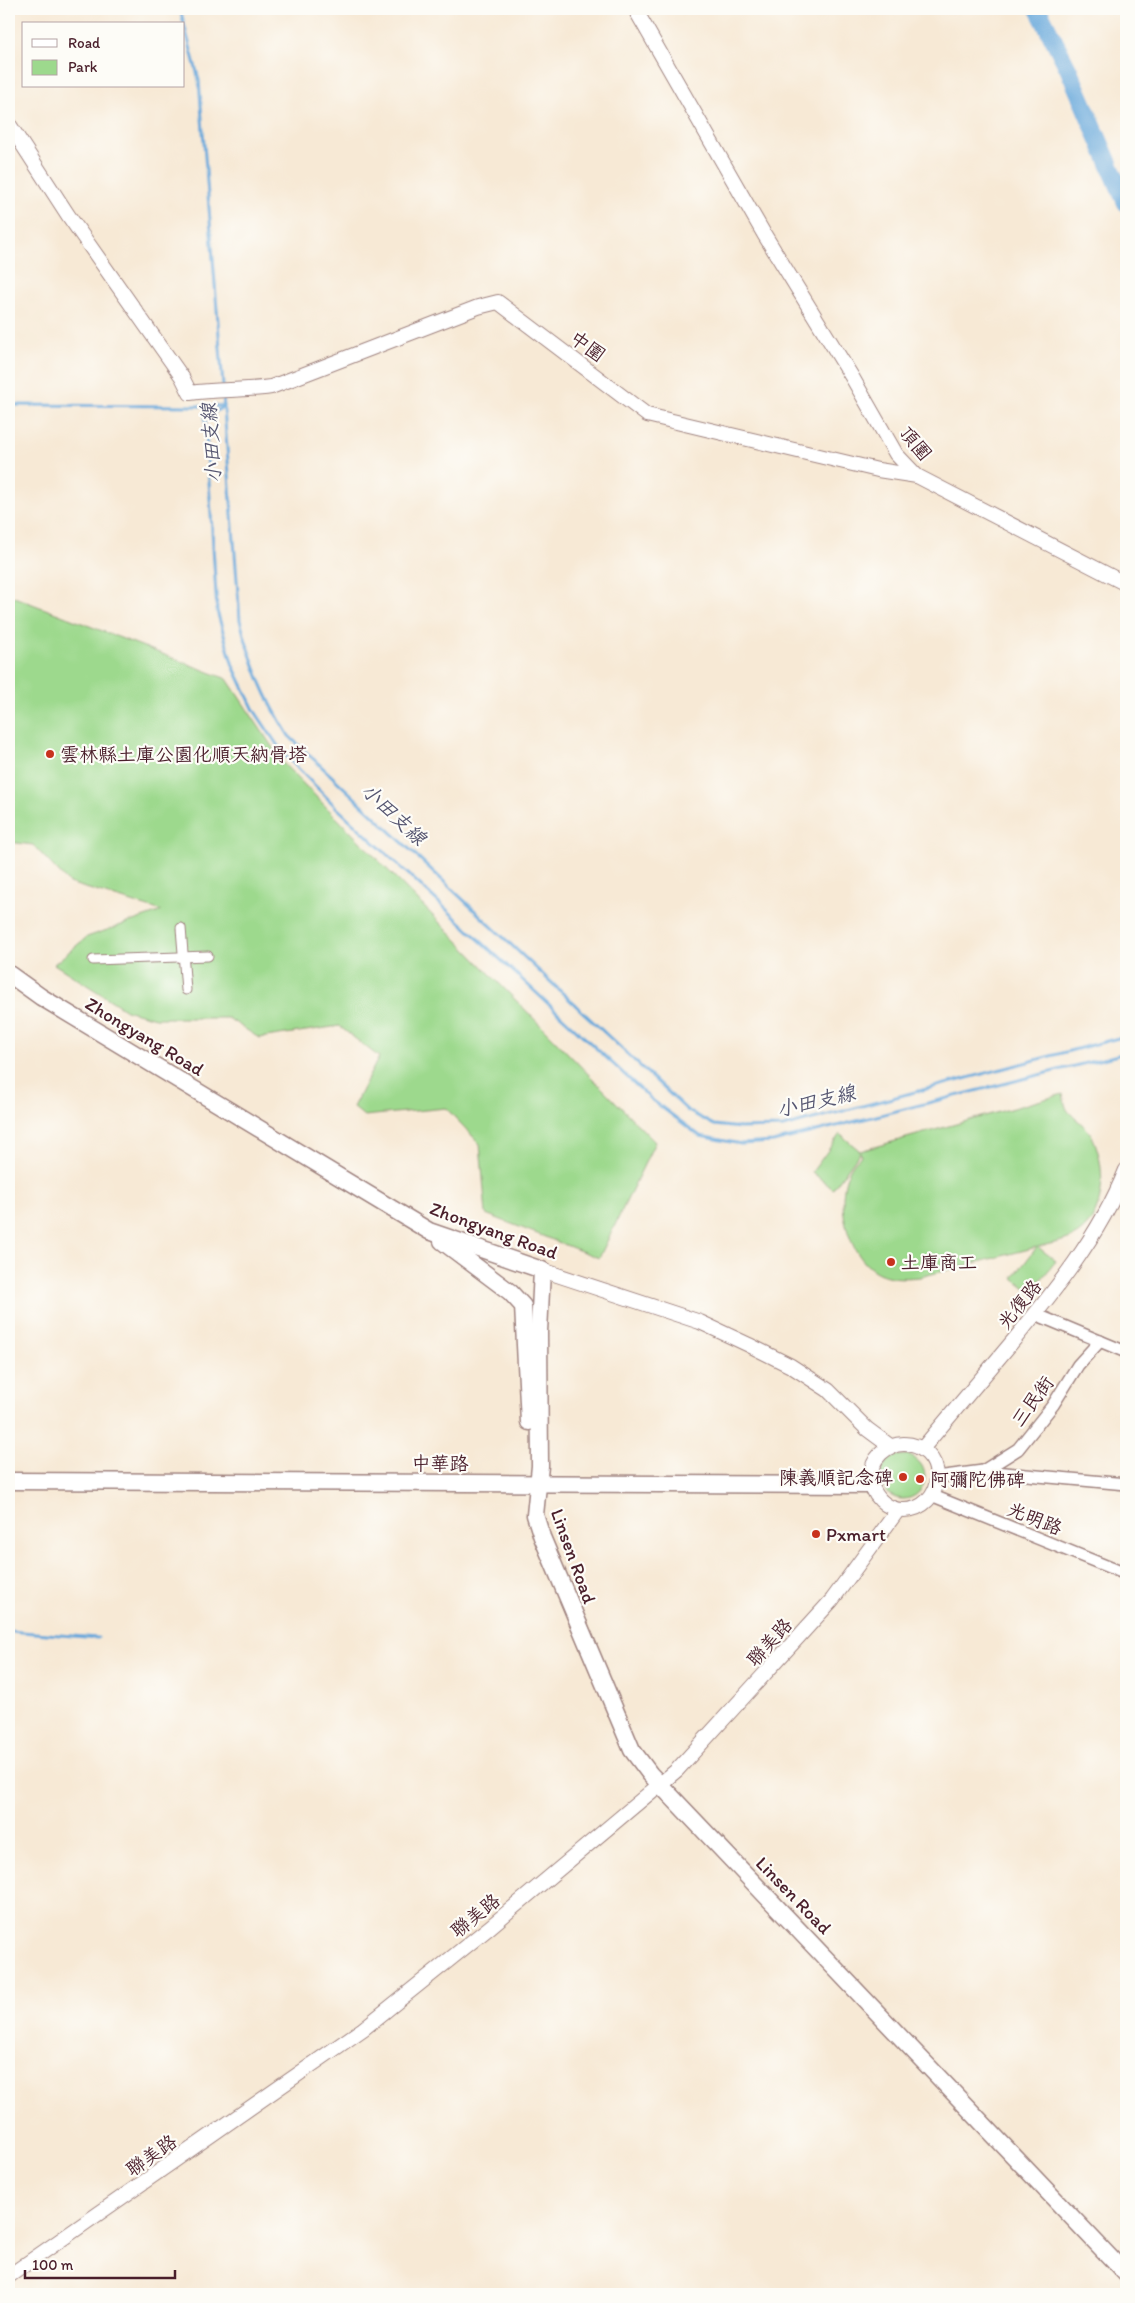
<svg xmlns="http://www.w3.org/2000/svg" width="1135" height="2303" viewBox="0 0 1135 2303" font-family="Itim,'LXGW WenKai TC',sans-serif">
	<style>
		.green { fill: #9dd98d; stroke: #747c5c }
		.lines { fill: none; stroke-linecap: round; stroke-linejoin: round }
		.stream { stroke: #67a8db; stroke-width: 3 }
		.river { stroke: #67a8db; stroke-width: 18 }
		.pedestrian-casing { stroke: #a08480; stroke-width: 11 }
		.minor-casing { stroke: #a08480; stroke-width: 14 }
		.tertiary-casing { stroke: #a08480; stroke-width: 16 }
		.secondary-casing { stroke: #a08480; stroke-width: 19 }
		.pedestrian { stroke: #fff; stroke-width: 9 }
		.minor { stroke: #fff; stroke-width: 11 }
		.tertiary { stroke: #fff; stroke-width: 14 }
		.secondary { stroke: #fff; stroke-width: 16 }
		.poi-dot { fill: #c8321e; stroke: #fdfcf7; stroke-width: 2 }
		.labels { text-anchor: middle; stroke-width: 4.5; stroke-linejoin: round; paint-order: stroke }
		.street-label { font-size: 19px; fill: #4a1f2b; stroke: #fdfcf7 }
		.poi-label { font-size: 19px; fill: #4a1f2b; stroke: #fdfcf7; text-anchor: start }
		.water-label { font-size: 20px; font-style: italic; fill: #565671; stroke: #fdfcf7 }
	</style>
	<rect width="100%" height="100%" fill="#fdfcf7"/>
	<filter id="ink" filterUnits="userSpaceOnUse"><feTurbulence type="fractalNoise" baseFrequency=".02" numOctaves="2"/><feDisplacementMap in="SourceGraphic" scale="10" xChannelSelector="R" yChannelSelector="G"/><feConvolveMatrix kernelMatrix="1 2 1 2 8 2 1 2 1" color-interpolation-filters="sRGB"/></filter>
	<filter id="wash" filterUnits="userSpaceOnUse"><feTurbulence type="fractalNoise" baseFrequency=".0096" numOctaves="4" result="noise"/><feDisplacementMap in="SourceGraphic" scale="20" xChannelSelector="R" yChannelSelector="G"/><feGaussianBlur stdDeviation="1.12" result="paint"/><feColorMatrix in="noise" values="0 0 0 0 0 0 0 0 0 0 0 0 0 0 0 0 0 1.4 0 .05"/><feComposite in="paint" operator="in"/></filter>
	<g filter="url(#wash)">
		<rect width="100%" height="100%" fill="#f7e9d5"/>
		<g class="green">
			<polygon points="9,595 227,679 283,763 655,1142 599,1258 486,1214 480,1144 446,1108 364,1116 353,1107 379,1057 339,1026 259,1038 228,1018 155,1018 126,1010 54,964 87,937 162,911 69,883 33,845 9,842"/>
			<path d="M 1063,1094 C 1064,1100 1065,1108 1069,1112 C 1076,1120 1085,1125 1091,1134 C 1106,1162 1108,1213 1078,1234 C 1066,1242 1051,1243 1038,1247 L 1056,1261 L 1031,1292 L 1013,1278 L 1037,1247 L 920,1277 C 907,1278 893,1279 881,1274 C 844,1260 828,1181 861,1156 L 860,1152 L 833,1189 L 812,1172 L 840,1134 L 860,1151 Z"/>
			<circle cx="903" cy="1477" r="22"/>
		</g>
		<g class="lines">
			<g class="stream">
				<polyline points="180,9 199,80 223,386"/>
				<path d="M 223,395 L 240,620 C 251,663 265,698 289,736 L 688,1111 L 714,1125 L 740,1128 L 783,1127 L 1126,1036"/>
				<polyline points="9,405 201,406"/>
				<polyline points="214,406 224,406"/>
				<polyline points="215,412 224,406"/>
				<polyline points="205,417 217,611 233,666 254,710 282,752 337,808 652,1100 700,1136 741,1144 773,1142 1126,1053"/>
				<polyline points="9,1631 98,1638"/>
			</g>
			<polyline class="river" points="1038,9 1068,68 1126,203"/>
		</g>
	</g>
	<g filter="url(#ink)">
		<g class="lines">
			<g class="pedestrian-casing">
				<g id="pedestrian">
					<polyline points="181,928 186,990"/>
					<polyline points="93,960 208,956"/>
				</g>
			</g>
			<g class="minor-casing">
				<g id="minor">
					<polyline points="1035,1314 1126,1352"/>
					<polyline points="983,1471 1018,1449 1053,1405 1078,1365 1100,1341"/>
					<polyline points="937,1477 983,1471 1126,1484"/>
					<polyline points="931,1495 1126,1574"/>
				</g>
			</g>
			<g class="tertiary-casing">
				<g id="tertiary">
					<polyline points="635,9 764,234 852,377 896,454 917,476 1126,584"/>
					<path d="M 9,124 L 68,215 L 182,377 L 190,393 C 217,389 244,391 271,387 L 478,307 L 498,302 L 647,415 L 878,470 L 917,476"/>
					<polyline points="542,1270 700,1322 749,1345 791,1366 828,1390 867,1429 890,1446"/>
					<circle cx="904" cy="1477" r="33"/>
					<path d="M 922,1449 C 951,1415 979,1381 1008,1347 C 1054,1292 1099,1237 1126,1170"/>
					<polyline points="9,2276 363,2029 490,1927 677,1770 832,1600 898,1510"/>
				</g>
			</g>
			<g class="secondary-casing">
				<g id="secondary">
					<polyline points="9,974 41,997 429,1231 542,1270 539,1332 540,1466 535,1515 542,1537 632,1750 650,1774 1126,2274"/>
					<polyline points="442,1241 510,1292 523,1306 529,1422"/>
					<polyline points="9,1481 871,1485"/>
				</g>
			</g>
			<use href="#pedestrian" class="pedestrian"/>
			<use href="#minor" class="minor"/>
			<use href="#tertiary" class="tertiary"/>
			<use href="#secondary" class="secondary"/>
		</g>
	</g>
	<g class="poi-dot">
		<circle cx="50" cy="754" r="5"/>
		<circle cx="891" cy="1262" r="5"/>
		<circle cx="903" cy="1477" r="5"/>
		<circle cx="920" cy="1479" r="5"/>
		<circle cx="816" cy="1534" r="5"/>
	</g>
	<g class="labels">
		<g class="street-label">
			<text transform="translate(588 346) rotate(37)" y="7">中圍</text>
			<text transform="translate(916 443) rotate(51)" y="7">頂圍</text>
			<text transform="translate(145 1036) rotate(31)" y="7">Zhongyang Road</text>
			<text transform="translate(494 1230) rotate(20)" y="7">Zhongyang Road</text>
			<text transform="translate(1019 1304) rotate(-51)" y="7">光復路</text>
			<text transform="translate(1032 1401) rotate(-54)" y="7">三民街</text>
			<text x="440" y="1470">中華路</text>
			<text transform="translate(1035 1518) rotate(22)" y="7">光明路</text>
			<text transform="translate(574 1556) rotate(70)" y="7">Linsen Road</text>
			<text transform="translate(769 1642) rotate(-48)" y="7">聯美路</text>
			<text transform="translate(794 1895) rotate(46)" y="7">Linsen Road</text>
			<text transform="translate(475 1915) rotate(-39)" y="7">聯美路</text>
			<text transform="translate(151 2155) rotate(-35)" y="7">聯美路</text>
		</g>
		<g class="poi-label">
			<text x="60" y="761">雲林縣土庫公園化順天納骨塔</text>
			<text x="901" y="1269">土庫商工</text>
			<text x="893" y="1484" text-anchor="end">陳義順記念碑</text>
			<text x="930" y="1486">阿彌陀佛碑</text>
			<text x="826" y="1541">Pxmart</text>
		</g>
		<g class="water-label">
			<text transform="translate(211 443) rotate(-94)" y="7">小田支線</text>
			<text transform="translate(394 814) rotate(43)" y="7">小田支線</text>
			<text transform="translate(816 1101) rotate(-13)" y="7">小田支線</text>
		</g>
	</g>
	<rect width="1135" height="2303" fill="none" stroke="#fdfcf7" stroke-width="30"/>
	<rect x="22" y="22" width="162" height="65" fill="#fdfcf7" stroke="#b5a4a5"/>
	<rect x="32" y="39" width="25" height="8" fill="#ffffff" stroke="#b5a4a5"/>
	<text x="68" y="48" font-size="15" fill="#4a1f2b">Road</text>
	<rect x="32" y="60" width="25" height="15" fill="#9dd98d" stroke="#b5a4a5"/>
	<text x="68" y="72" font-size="15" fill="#4a1f2b">Park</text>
	<path d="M25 2270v8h150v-8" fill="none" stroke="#4a1f2b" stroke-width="2.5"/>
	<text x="32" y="2270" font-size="15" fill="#4a1f2b" stroke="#fdfcf7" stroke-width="4" paint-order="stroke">100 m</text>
</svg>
